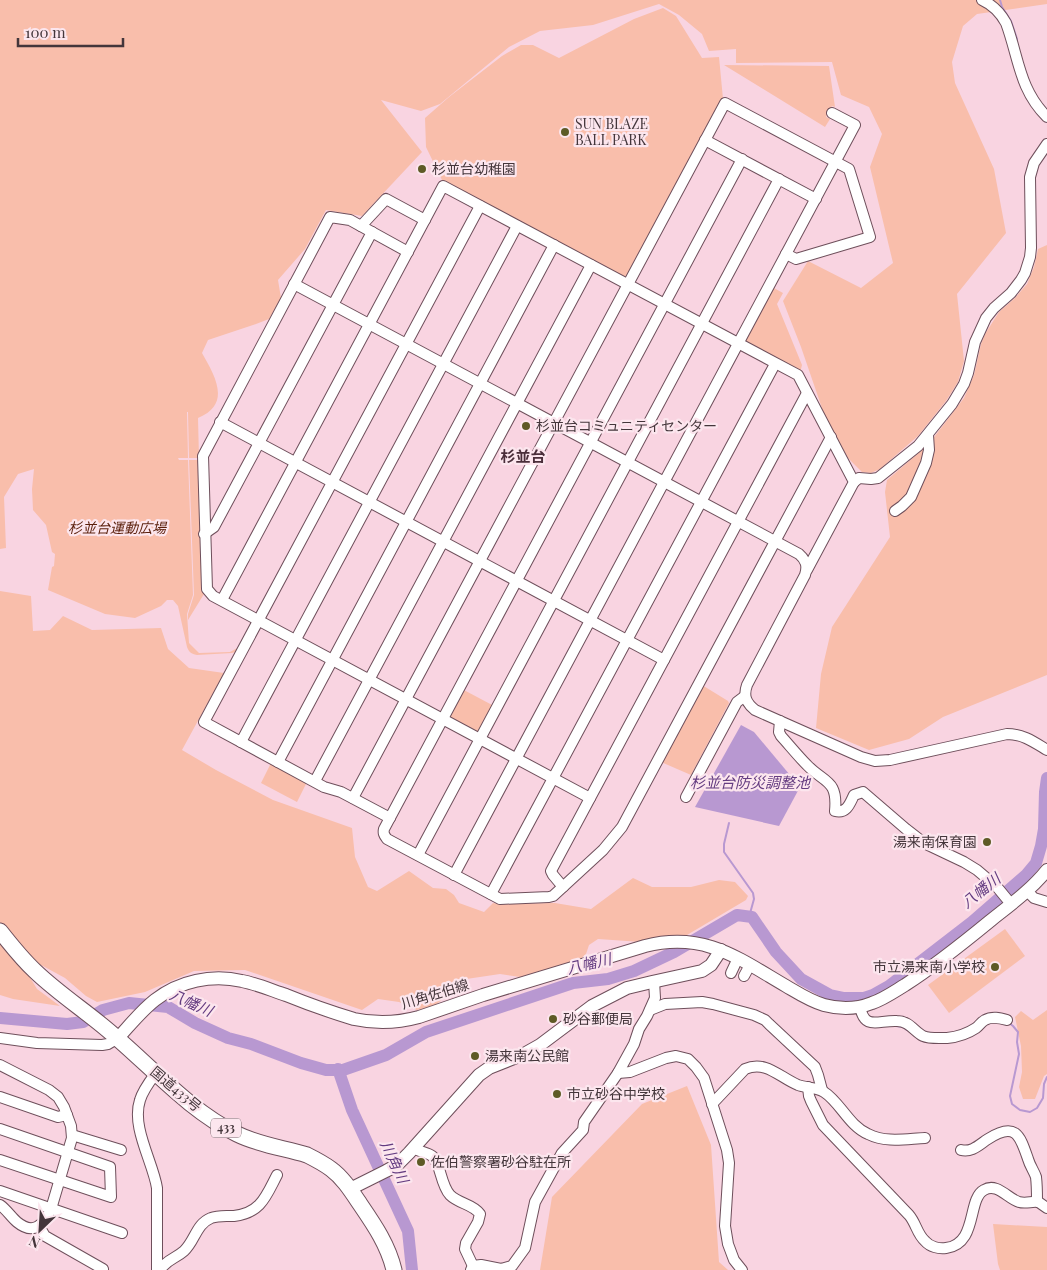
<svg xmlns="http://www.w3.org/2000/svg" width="1047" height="1270" viewBox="0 0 1047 1270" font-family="'Playfair Display','Noto Sans JP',serif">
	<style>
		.green { fill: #f9beab }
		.water { fill: #b898d1 }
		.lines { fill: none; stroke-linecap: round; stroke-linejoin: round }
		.stream { stroke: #b898d1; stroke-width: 2 }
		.river { stroke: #b898d1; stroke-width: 12 }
		.minor-casing { stroke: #6e4f5b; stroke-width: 12 }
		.major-casing { stroke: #6e4f5b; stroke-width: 14 }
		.highway-casing { stroke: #6e4f5b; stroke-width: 17 }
		.minor { stroke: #fff; stroke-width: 10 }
		.major { stroke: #fff; stroke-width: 12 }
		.highway { stroke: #fff; stroke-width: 15 }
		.poi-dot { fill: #5e5a26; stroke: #fce6ee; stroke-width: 2 }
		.labels { text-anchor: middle; stroke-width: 4.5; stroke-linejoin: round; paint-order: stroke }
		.shield { fill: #fce6ee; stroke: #7b6b71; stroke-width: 1 }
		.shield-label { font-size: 12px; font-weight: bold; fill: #44363b }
		.poi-label { font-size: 14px; fill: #44363b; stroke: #fce6ee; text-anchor: start }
		.park-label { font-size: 14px; font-style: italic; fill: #5b1f0b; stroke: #fce6ee }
		.street-label { font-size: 14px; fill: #44363b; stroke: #fce6ee }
		.neighbourhood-label { font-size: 15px; font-weight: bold; fill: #4a2e3a; stroke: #fce6ee }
		.water-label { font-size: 15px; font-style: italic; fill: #643c81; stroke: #fce6ee }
	</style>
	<rect width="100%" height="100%" fill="#f9d4e1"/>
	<g class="green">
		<path d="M 0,0 L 1047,0 L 1047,4 L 977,14 L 963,26 L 952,62 L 955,83 L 994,169 L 1006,233 L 957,294 L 964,361 L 958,382 L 946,401 L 918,436 L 880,469 L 871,473 L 862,472 L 848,458 L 824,414 L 801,347 L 783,301 L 808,261 L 861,288 L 893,263 L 870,167 L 882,134 L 869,107 L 841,95 L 832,62 L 736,63 L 736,49 L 709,51 L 702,34 L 679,15 L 659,4 L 593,25 L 540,31 L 509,47 L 440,104 L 421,111 L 381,100 L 422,152 L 362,216 L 326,210 L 305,249 L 278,280 L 281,298 L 269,319 L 256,324 L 208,340 L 202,353 C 215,376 232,404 198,418 L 199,458 L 189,458 L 188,412 L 187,412 L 188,458 L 178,458 L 179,460 L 188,460 L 193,595 L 187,614 L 189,643 L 199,653 L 230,652 L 241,646 L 238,651 L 232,653 L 197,655 C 191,654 189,652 187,647 L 178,606 L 173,600 L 167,600 L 161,606 L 135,618 L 105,614 L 48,590 L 52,567 L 54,566 L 55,554 L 52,552 L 46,525 L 33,510 L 32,489 L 34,469 L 18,474 L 4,497 L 6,548 L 0,549 Z"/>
		<polygon points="663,8 676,16 702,58 719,57 723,99 629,275 624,277 442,180 426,147 425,118 449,97 502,56 521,45 533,45 559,58 634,19"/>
		<polygon points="724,65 829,66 835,107 832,106 826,117 830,119 825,127"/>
		<polygon points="1047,245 1047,675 943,717 909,739 869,750 816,728 821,674 832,627 890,537 885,492 887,480 928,445 964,398 974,375 981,344 985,334 999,312 1015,298 1027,284 1034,267 1038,249"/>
		<polygon points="772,287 783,293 777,304 802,365 800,373 747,343 745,338"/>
		<polygon points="189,460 199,460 204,594 188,620 188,614 194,595"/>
		<path d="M 0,591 L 31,596 L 33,631 L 50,630 L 63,616 L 92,630 L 161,628 L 168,649 L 189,668 L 224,673 L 182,750 L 216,770 L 273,800 L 352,828 L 355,857 L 368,887 L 377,891 L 409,871 L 433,888 L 446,889 L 454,895 L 459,903 L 484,912 L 493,903 L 501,904 L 555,903 L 591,909 L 633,878 L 652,887 L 691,887 L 719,880 L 735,882 L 748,896 L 746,900 L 687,935 L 665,937 L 641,942 L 598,939 L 589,945 L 586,954 L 577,962 L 520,977 L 500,974 L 453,981 C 447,988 445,998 438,1003 C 433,1007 424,1008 417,1010 L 399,1002 L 378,999 L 362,1010 L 245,970 L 194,971 L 145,992 L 97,1002 L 86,996 L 65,978 L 43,966 L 32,962 L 0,924 Z"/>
		<polygon points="702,685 728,701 729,703 691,775 661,762"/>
		<polygon points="462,689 494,706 481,730 476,732 451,719 449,713"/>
		<polygon points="271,763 307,782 297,802 261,783"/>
		<polygon points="1005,929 1025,956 949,1013 928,985"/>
		<polygon points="0,939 23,966 37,989 60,1006 13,999 0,995"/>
		<polygon points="1047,1010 1047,1074 1044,1076 1035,1099 1023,1099 1019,1087 1022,1072 1021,1046 1015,1017 1021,1011 1033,1020"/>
		<polygon points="687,1086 711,1145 719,1262 728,1270 540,1270 552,1197 642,1104"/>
		<polygon points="993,1224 1047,1227 1047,1270 1000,1270 998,1264"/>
	</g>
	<polygon class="water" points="741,725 754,732 800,787 779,826 695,807"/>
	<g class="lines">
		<g class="stream">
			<polyline points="1000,0 1002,7 1011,21 1017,39 1016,41"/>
			<polyline points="729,823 724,844 724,852 753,893 754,899 749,917"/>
			<polyline points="1009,1023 1013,1026 1018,1032 1017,1042 1019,1054 1010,1096 1012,1104 1020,1110 1030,1112 1037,1108 1043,1098 1044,1084 1047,1077"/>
			<polyline points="896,1026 903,1027 907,1030"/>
		</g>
		<g class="river">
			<polyline points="0,1018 67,1024 83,1022 103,1010 129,1003 168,1007 195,1023 228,1038 251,1044 301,1063 326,1070 343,1070 386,1055 426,1032 573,983 608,979 634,971 674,952 737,915 752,917 776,952 801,979 830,995 844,998 864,998 873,995 889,986 972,922 1026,875 1036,863 1041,846 1044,829 1045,792 1047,778"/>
			<polyline points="338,1069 352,1110 408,1231 412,1270"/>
		</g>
		<g class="minor-casing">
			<g id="minor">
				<path d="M 982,0 C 993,5 1000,12 1006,23 C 1019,58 1019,89 1047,117"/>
				<polyline points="705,140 816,199"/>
				<path d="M 742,159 L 384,829 C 383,833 384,835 387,839 L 500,899 L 549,897 L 553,896 L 603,850 L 622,827 L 831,437"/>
				<polyline points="361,226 386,199 425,220"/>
				<polyline points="408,252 350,220 330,217 203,456 207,589 213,596 590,798"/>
				<path d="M 294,284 L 799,554 C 806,560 808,566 805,575 L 747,685 C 743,696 746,703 755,710 L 861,757 L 875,761 L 890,760 L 1007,734 C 1023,734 1034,742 1047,750"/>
				<polyline points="220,422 664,660"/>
				<polyline points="854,482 859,478 871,479 878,478 918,446 952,404 964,384 968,373 975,342 986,318 994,308 1011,293 1021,280 1025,273 1030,257 1031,248 1030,177 1034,163 1047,144"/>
				<polyline points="895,511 902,506 911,497 926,463 929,450 928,435"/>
				<polyline points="204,534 214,527 372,232"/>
				<polyline points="222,600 443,186 798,375 854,482 807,570"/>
				<path d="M 780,721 L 779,732 L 781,736 C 790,746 798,756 807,765 C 824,783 838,779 835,811 C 847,814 850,803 854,795 L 863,792 L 906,829 L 924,843 L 964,862 L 977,870 L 997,887 L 1011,904"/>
				<polyline points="241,742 517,226"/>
				<polyline points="278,762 554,245"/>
				<polyline points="315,781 591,265"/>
				<polyline points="686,797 737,702 745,696"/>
				<polyline points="353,798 725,103 849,169 870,237 796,259 786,254"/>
				<polyline points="390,818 341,792 324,787 204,722 480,206"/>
				<polyline points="418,855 779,179"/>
				<polyline points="454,875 855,125 832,113"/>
				<polyline points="563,887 553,875 551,871 807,393"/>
				<polyline points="1027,891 1034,898 1047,902"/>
				<polyline points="491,894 775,364"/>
				<polyline points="731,973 738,958"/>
				<polyline points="744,976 750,965"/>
				<path d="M 860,1007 C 865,1031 878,1020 897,1021 C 909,1021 914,1031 923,1036 C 930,1039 939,1038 947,1038 C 957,1037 967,1034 976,1028 C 979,1026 981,1022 985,1020 C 992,1016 1000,1018 1007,1020"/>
				<polyline points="650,1010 665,1004 702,1002 713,1004 754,1015 765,1020 769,1024 815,1067 818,1075 822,1090"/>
				<polyline points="0,1038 37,1043 102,1045 108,1044 118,1038"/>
				<path d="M 0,1065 L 49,1090 L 58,1097 L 64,1107 L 71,1126 L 72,1138 L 51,1209 C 44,1224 34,1236 17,1222 C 11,1217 7,1210 0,1205"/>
				<path d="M 156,1073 C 150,1081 143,1090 140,1100 C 131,1127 153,1162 157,1188 L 157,1270"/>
				<polyline points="618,1073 630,1072 666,1058 676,1056 688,1059 696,1067 704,1078 727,1150 729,1163 725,1226 728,1244 734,1260 742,1270"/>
				<path d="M 808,1087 L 809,1096 L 811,1101 L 823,1125 L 909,1215 C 916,1223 917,1234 925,1241 C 930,1247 939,1249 946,1248 C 978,1244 967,1199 984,1190 C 997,1182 1008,1199 1019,1202 C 1026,1204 1032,1201 1038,1202"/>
				<polyline points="0,1097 58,1117 67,1115"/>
				<path d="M 712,1104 L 745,1069 C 766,1060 779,1077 798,1085 C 806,1088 816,1087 824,1092 C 840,1102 849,1126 868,1134 C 886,1143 905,1139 925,1138"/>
				<polyline points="0,1129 110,1167 111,1197 0,1160"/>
				<polyline points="72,1135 121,1150"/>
				<path d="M 414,1148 C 419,1152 427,1152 432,1156 C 441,1163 440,1184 450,1195 C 459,1204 473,1204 480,1214 L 478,1222 L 466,1243 L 465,1249 L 473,1266"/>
				<path d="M 961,1150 C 972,1153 980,1144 988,1139 C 1016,1121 1020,1136 1028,1159 C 1030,1166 1034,1171 1036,1177 C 1037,1185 1037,1193 1037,1201 L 1047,1208"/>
				<polyline points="0,1191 122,1233"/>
				<polyline points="39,1226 45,1236 103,1269 102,1270"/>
				<path d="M 160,1270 C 167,1259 175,1259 184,1251 C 195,1241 196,1224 211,1218 C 218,1215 227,1216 234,1216 C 261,1213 266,1196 277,1175"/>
				<polyline points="471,1270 473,1266 481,1265 501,1269 512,1266 525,1248 535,1202 562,1153 583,1130 584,1122 618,1073 634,1044 639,1029 647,1016 655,998 654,981"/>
			</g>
		</g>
		<g class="major-casing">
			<g id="major">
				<path d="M 118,1038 C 130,1025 141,1011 155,1000 C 179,981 212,974 242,981 C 257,984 271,990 286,995 C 308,1004 331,1012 354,1019 C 377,1024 397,1023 419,1017 L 483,995 L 645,946 C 704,931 738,958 786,986 C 798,993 810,1001 824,1005 C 839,1009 857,1009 872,1003 C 884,999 895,991 905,985 C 936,965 962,944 990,921 C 1010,905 1031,890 1047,870"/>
				<polyline points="350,1189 386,1171 397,1165 409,1153 479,1075 489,1068 524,1054 540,1045 592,1006 627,988 652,982 702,971 711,965 721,950"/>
			</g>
		</g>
		<g class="highway-casing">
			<path id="highway" d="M 0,931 C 11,945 22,959 35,971 C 61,996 92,1015 118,1039 C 156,1072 192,1112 237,1134 C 259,1145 284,1148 307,1155 C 315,1159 323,1163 331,1169 C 342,1177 350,1189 358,1201 C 373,1223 388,1244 394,1270"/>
		</g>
		<use href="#minor" class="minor"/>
		<use href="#major" class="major"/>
		<use href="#highway" class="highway"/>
	</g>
	<g class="poi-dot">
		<circle cx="565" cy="132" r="5"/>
		<circle cx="422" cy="169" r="5"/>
		<circle cx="526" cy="426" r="5"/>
		<circle cx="987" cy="842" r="5"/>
		<circle cx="995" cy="967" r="5"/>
		<circle cx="553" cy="1019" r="5"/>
		<circle cx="475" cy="1056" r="5"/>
		<circle cx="557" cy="1094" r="5"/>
		<circle cx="421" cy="1162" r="5"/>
	</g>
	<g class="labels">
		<rect class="shield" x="211" y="1118.5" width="30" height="19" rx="4"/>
		<g class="shield-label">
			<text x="226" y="1132">433</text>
		</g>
		<g class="poi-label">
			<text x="575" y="129">SUN BLAZE<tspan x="575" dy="16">BALL PARK</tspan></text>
			<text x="432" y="174">杉並台幼稚園</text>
			<text x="536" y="431">杉並台コミュニティセンター</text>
			<text x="977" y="847" text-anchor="end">湯来南保育園</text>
			<text x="985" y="972" text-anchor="end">市立湯来南小学校</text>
			<text x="563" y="1024">砂谷郵便局</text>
			<text x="485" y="1061">湯来南公民館</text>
			<text x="567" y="1099">市立砂谷中学校</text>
			<text x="431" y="1167">佐伯警察署砂谷駐在所</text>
		</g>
		<g class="park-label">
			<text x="117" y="533">杉並台運動広場</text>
		</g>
		<g class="street-label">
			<text transform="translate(435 994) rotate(-17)" y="5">川角佐伯線</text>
			<text transform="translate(176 1089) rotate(40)" y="5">国道433号</text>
		</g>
		<g class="neighbourhood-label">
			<text x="523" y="462">杉並台</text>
		</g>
		<g class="water-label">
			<text x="750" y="788">杉並台防災調整池</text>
			<text transform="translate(981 891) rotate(-39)" y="5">八幡川</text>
			<text transform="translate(589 964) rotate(-13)" y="5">八幡川</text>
			<text transform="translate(191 1003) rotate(24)" y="5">八幡川</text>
			<text transform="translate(394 1162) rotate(65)" y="5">川角川</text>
		</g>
	</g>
	<g transform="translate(40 1230) rotate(205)" stroke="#fce6ee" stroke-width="4" paint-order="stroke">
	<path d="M0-4L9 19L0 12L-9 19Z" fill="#44363b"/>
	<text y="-8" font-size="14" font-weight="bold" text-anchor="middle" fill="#44363b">N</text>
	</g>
	<path d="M18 38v8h105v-8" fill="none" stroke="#44363b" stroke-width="2.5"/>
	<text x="25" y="38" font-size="15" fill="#44363b" stroke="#fce6ee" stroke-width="4" paint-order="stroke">100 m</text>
</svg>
